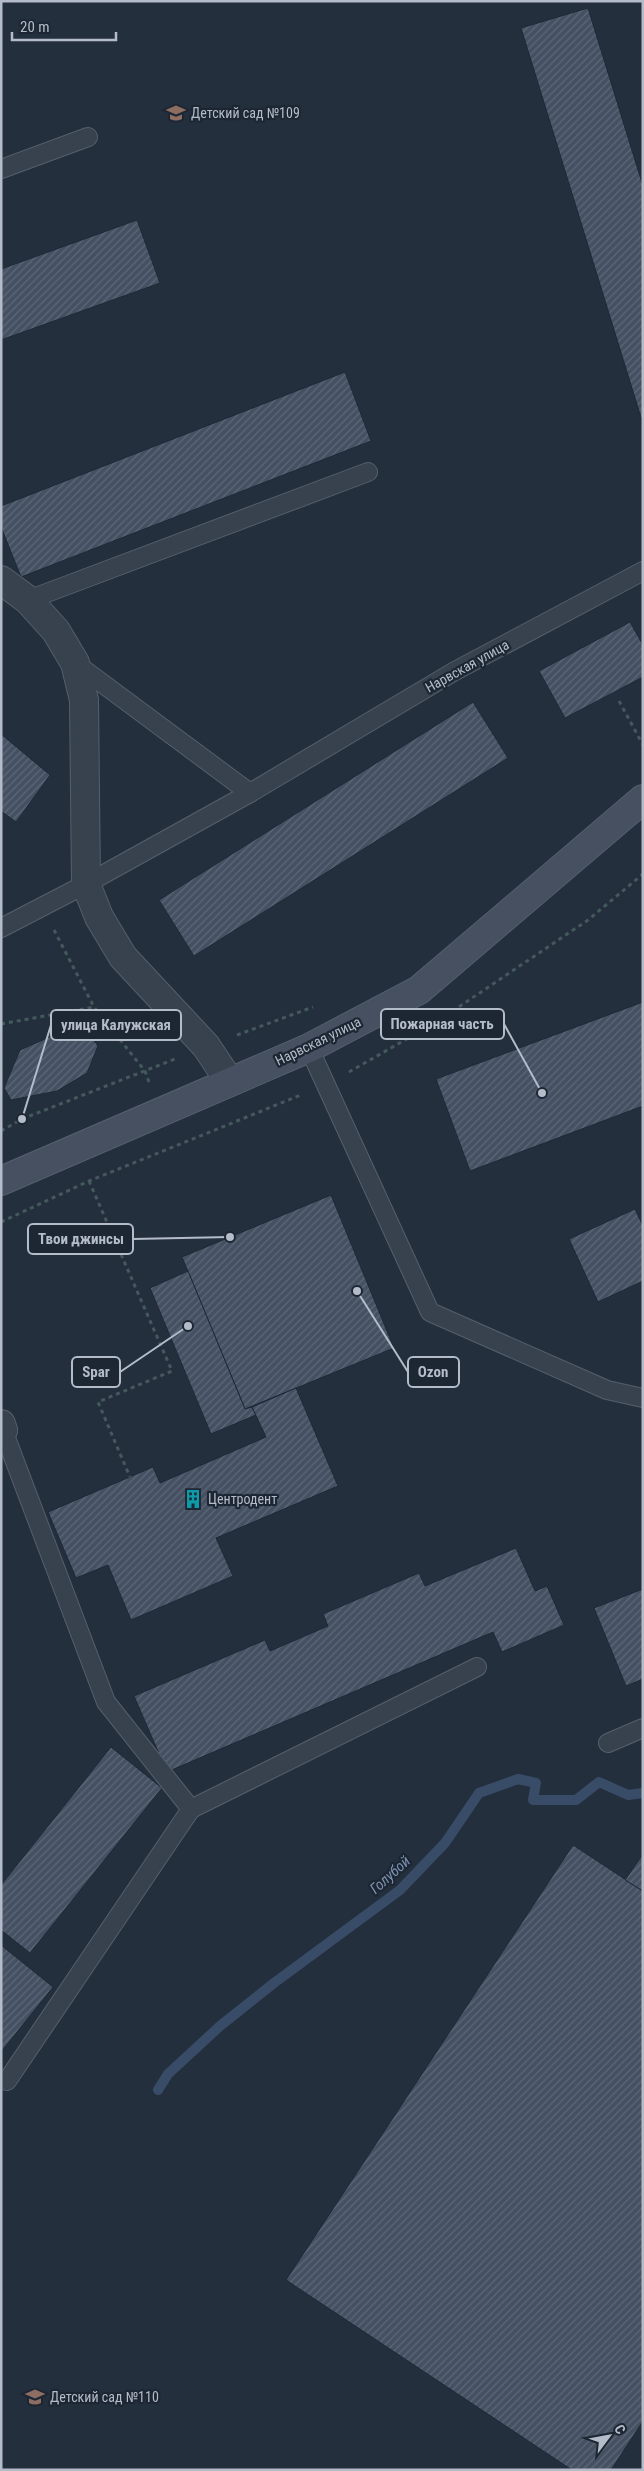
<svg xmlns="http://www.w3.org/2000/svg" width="644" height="2471" viewBox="0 0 644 2471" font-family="'Roboto Condensed',sans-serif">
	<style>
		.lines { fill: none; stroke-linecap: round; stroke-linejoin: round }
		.stream { stroke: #394c67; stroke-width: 10 }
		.building { fill: url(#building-hatch); stroke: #1f2835 }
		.service-casing { stroke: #565f6c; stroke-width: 20 }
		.tertiary-casing { stroke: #565f6c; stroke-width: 30 }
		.secondary-casing { stroke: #565f6c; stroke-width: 30 }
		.path { stroke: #44595c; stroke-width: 3; stroke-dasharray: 4 4; stroke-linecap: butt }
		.service { stroke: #38414e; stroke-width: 18 }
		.tertiary { stroke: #38414e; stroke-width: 28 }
		.secondary { stroke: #465061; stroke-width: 28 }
		.labels { text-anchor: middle; stroke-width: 4.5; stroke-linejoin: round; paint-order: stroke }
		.poi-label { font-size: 14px; fill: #b4bcc9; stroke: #1d2633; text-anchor: start }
		.street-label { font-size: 14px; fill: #b4bcc9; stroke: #1d2633 }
		.water-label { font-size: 15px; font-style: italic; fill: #7c92b1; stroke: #1d2633 }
		.leader { fill: none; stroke: #b4bcc9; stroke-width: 2 }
		.callout-dot { fill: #b4bcc9; stroke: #1d2633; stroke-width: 2 }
		.callout { fill: #1d2633; stroke: #b4bcc9; stroke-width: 2 }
		.callout-label { font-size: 15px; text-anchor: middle; font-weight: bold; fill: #b4bcc9 }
	</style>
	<defs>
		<pattern id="building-hatch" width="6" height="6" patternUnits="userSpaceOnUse" patternTransform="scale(1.25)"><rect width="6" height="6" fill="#455162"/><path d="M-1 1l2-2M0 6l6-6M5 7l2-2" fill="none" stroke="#5d6877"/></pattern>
	</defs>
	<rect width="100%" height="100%" fill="#242f3e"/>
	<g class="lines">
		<polyline class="stream" points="158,2090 168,2074 220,2026 274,1983 400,1890 445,1843 479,1793 518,1779 536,1783 533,1800 576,1800 599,1782 628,1795 643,1793"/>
	</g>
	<g class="building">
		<polygon points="588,8 643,186 643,424 521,28"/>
		<polygon points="137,220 160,283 1,340 1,269"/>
		<polygon points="345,372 371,441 21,577 1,527 1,506"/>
		<polygon points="630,622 643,645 643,677 565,718 539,671"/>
		<polygon points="473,702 508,758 194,956 159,900"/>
		<polygon points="1,734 50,775 16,822 1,811"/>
		<polygon points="643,1002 643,1106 470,1171 436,1079"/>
		<polygon points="81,1023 98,1046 87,1073 57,1091 11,1100 4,1088 20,1050"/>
		<polygon points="331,1195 394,1348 245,1409 182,1257"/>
		<polygon points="635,1209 643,1226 643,1281 598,1302 569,1239"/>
		<polygon points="188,1271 245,1409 252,1407 256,1415 211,1434 150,1288"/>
		<polygon points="296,1388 338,1486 216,1538 233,1576 131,1620 108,1565 76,1578 48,1512 153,1467 160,1483 266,1437 252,1407"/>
		<polygon points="516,1548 535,1591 547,1586 564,1625 502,1652 493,1632 167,1772 134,1696 265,1640 270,1651 328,1626 323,1614 419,1573 425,1586"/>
		<polygon points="643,1589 643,1679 626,1686 594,1608"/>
		<polygon points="111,1747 162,1788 30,1953 1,1930 1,1885"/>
		<polygon points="573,1845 643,1891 643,2421 611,2470 572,2470 286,2280"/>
		<polygon points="643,1854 643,1891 625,1880"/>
		<polygon points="1,1945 53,1987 1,2052"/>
	</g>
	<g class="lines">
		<g class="service-casing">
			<g id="service">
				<polyline points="1,169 88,137"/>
				<polyline points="28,600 368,472"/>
				<polyline points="75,663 250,793"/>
				<polyline points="1,928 86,884 250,793 455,671 643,571"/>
				<polyline points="309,1048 430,1312 607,1390 643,1398"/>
				<polyline points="3,1430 106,1702 191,1809 7,2081"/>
				<polyline points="608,1743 643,1728"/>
				<polyline points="191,1809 477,1667"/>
			</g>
		</g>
		<g class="tertiary-casing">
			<g id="tertiary">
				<polyline points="1,580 28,600 56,631 75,663 84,700 86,884 99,917 123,957 206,1046 230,1082"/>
				<polyline points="1,1424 3,1430 1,1432"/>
			</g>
		</g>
		<g class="secondary-casing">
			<polyline id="secondary" points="1,1181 309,1048 419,990 643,799"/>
		</g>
		<g class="path">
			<polyline points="619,701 643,745"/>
			<polyline points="54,930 94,1007"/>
			<polyline points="1,1024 94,1007 145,1071 149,1082"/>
			<polyline points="237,1035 313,1007"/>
			<polyline points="349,1072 438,1021 588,920 643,874"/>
			<polyline points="1,1131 22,1119 175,1059"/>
			<polyline points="89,1181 172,1371 98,1402 130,1477"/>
			<polyline points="1,1222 89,1181 301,1095"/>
		</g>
		<use href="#service" class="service"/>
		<use href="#tertiary" class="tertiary"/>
		<use href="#secondary" class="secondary"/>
	</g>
	<defs>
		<g id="school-bare" transform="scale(1.5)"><path d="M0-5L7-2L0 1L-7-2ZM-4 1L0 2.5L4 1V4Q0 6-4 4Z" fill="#8d6e63" stroke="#1d2633" stroke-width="2.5" paint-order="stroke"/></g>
		<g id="building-bare" transform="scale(1.5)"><path d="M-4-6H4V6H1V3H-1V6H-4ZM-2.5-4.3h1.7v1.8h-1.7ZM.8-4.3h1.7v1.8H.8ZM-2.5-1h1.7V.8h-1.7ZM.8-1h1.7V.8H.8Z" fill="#0f9aa8" stroke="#1d2633" stroke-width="2.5" paint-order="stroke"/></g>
	</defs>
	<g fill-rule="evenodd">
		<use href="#school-bare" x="176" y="113"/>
		<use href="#building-bare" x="193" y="1499"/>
		<use href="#school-bare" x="35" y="2397"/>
	</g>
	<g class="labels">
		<g class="poi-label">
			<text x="191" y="118">Детский сад №109</text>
			<text x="208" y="1504">Центродент</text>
			<text x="50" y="2402">Детский сад №110</text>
		</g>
		<g class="street-label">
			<text transform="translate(467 666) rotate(-29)" y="5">Нарвская улица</text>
			<text transform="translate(318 1041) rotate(-26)" y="5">Нарвская улица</text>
		</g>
		<g class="water-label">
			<text transform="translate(390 1875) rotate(-42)" y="5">Голубой</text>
		</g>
	</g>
	<path class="leader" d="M542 1093L504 1024M22 1119L51 1025M230 1237L133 1239M357 1291L408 1372M188 1326L120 1372"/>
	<g class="callout-dot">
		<circle cx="542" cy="1093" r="5"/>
		<circle cx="22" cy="1119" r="5"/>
		<circle cx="230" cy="1237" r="5"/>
		<circle cx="357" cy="1291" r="5"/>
		<circle cx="188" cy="1326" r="5"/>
	</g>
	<g class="callout">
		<rect x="381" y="1009" width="123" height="30" rx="5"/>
		<rect x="51" y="1010" width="130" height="30" rx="5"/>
		<rect x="28" y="1224" width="105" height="30" rx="5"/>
		<rect x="408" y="1357" width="51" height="30" rx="5"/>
		<rect x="72" y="1357" width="48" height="30" rx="5"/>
	</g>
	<g class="callout-label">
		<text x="442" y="1029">Пожарная часть</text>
		<text x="116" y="1030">улица Калужская</text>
		<text x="81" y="1244">Твои джинсы</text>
		<text x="433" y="1377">Ozon</text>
		<text x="96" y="1377">Spar</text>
	</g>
	<rect width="644" height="2471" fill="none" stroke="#b4bcc9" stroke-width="5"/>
	<g transform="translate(609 2436) rotate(58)" stroke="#1d2633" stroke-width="4" paint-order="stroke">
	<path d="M0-4L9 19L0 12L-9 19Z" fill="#b4bcc9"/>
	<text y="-8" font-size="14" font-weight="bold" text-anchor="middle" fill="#b4bcc9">С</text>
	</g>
	<path d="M12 32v8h104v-8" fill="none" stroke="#b4bcc9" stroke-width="2.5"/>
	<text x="20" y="32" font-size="15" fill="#b4bcc9" stroke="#1d2633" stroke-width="4" paint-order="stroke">20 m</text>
</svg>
